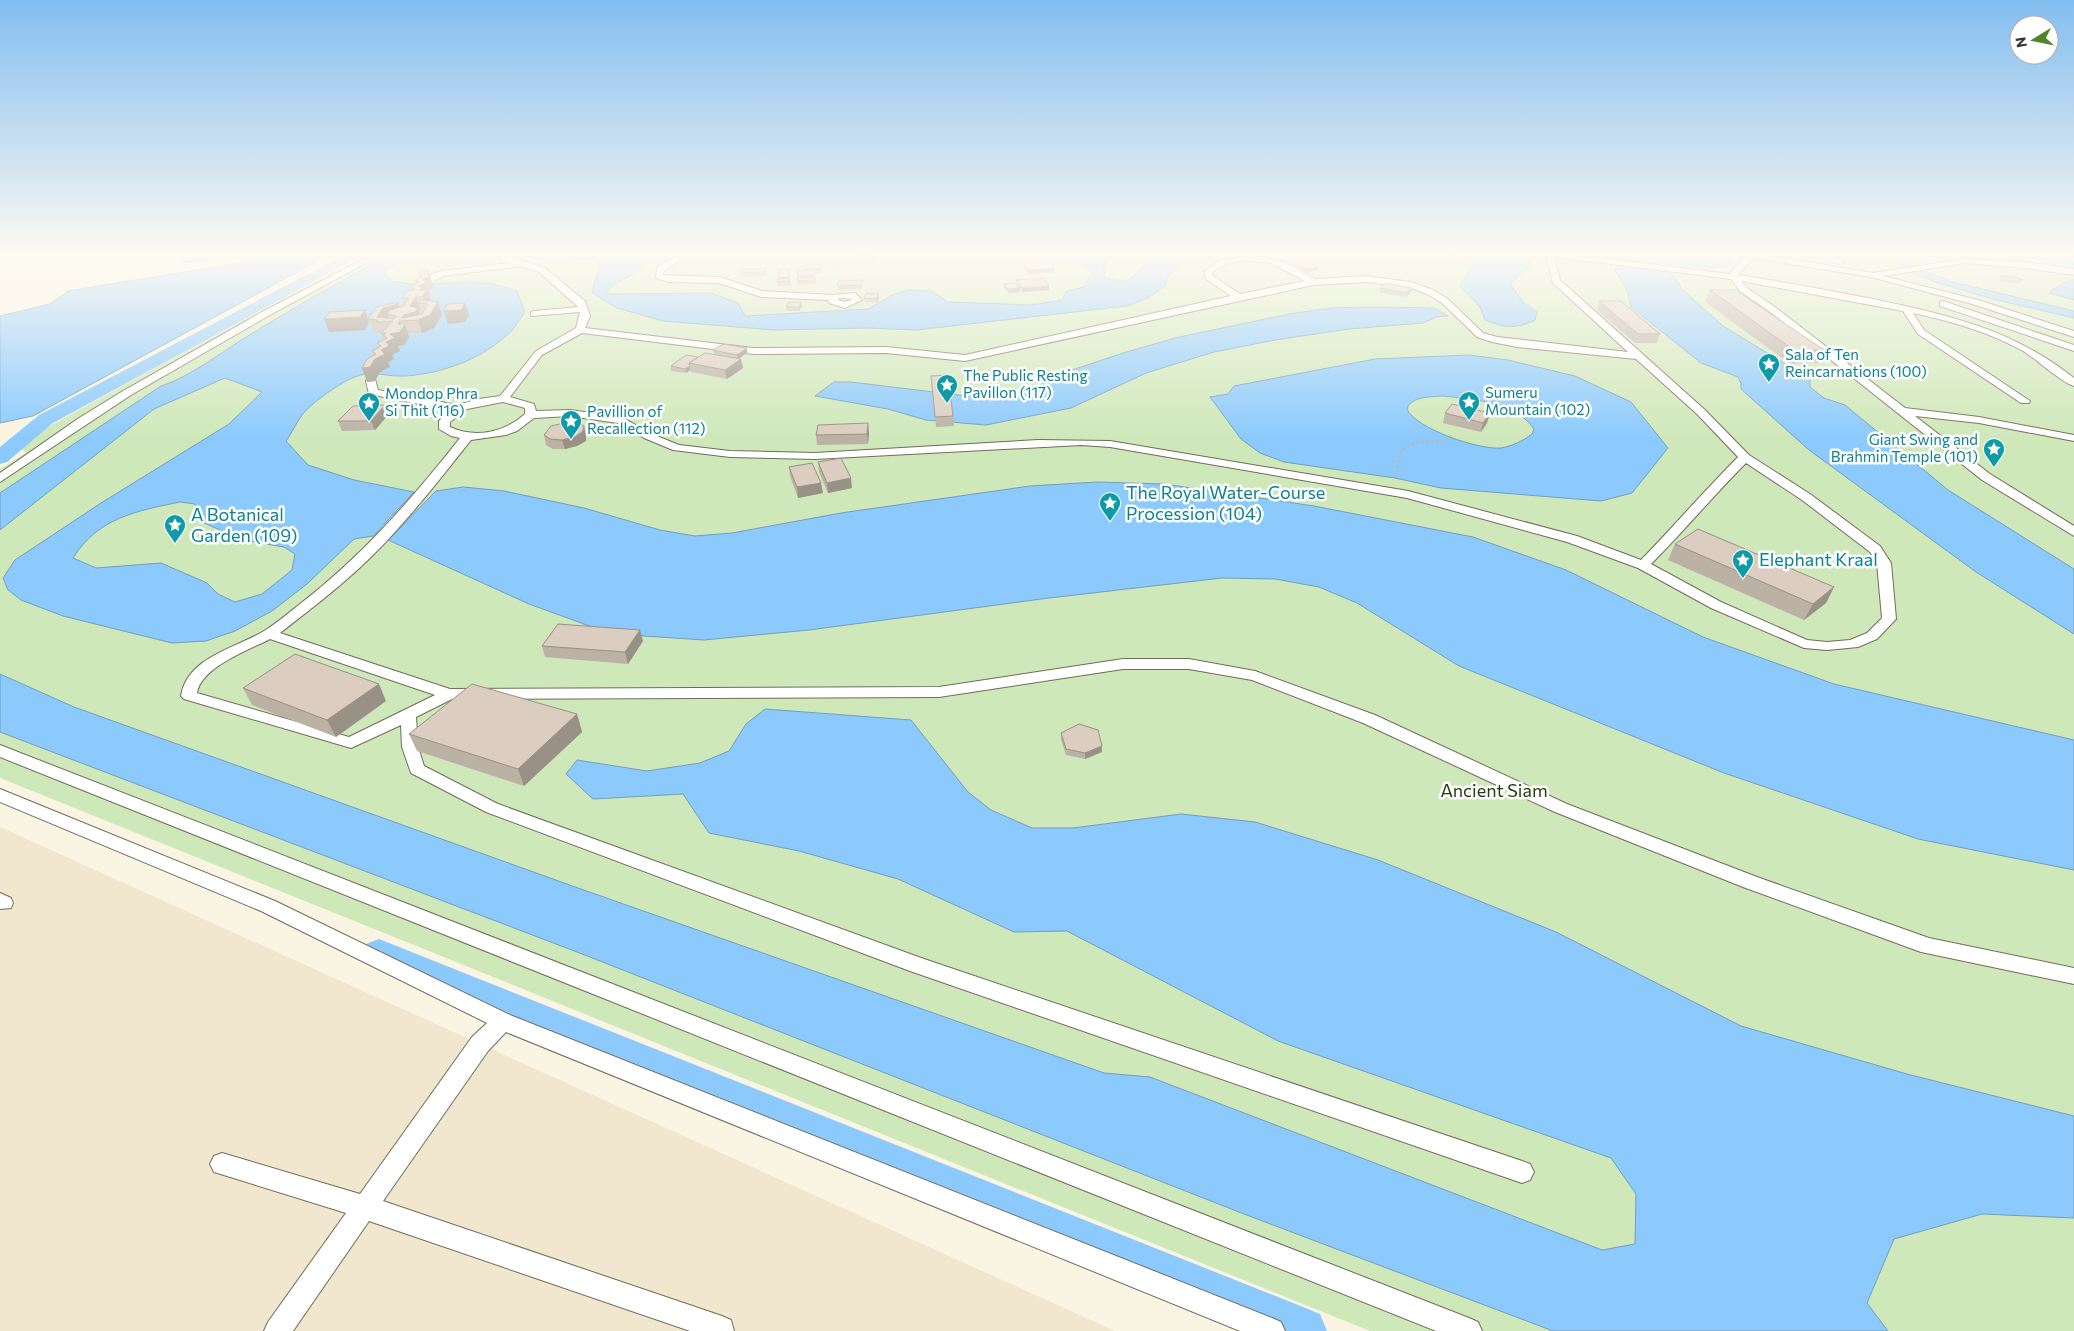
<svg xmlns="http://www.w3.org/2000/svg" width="2074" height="1331" viewBox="0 0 2074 1331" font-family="Commissioner,sans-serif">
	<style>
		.built { fill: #f0e7ce }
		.green { fill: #cfe8ba }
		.water { fill: #8ccafd; stroke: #729dbf; fill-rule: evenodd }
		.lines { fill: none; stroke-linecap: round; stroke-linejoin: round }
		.canal { fill: #8ccafd; fill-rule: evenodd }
		.service-casing { stroke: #716b5c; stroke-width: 2 }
		.path { stroke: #bdb8aa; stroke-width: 2.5; stroke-dasharray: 2 3; stroke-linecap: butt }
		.service { fill: #fff; fill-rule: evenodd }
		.wall { fill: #bcb1a5; fill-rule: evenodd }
		.shaded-wall { fill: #999086 }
		.building { fill: #dbcec0; stroke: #999086 }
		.labels { text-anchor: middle; stroke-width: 5; stroke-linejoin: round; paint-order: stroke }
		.far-culture-label { font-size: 15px; fill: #0d838f; stroke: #fff; text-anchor: start }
		.culture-label { font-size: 18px; fill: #0d838f; stroke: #fff; text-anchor: start }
		.park-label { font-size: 18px; fill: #273d0f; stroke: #fff }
	</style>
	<rect width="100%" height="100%" fill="#faf4e2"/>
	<polygon class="built" points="0,827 1115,1331 0,1331"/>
	<polygon class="green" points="372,252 2074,252 2074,1331 1370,1331 0,778 0,469 26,453 17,444 237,323"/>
	<g class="water">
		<polygon points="176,252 258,252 183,263 182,255"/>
		<polygon points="308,252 334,252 33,416 0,423 0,316 50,304 68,291"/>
		<path d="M 396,252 L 421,252 L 383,270 L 391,281 L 418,285 L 469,282 L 494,284 L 517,291 L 525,312 C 519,320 514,330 506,336 C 479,360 441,374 404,376 C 389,377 370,370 355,377 C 341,382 311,403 302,415 C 296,423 292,433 286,441 L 308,465 L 354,480 L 414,492 L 373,536 L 354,539 L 307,584 L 272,611 L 235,631 L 206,641 L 172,643 L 63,616 L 21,600 L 8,590 L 3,578 L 15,560 L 101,503 L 229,424 L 262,392 L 225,378 L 154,409 L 0,530 L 0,493 L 161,386 C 190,377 220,353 246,337 C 295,307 345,278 396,252 ZM 180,502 L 195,504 L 195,519 L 243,540 L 284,547 L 295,554 L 292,570 L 262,594 L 235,602 L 218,594 L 207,583 L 161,563 L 96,568 L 73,558 C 98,518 136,511 180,502 Z"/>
		<path d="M 514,252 L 654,252 L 634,274 L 613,285 L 605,294 L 711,293 L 738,303 L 745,316 L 869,309 L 892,295 L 909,290 L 932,291 L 948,302 L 1032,305 L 1062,300 L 1067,291 L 1084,287 L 1093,273 C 1089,270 1083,266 1079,264 C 1064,260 1046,264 1035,252 L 1101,252 L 1096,258 L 1107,262 L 1103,269 L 1105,277 C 1131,287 1131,277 1147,262 L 1144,254 L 1146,252 L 1192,252 L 1169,275 L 1165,286 L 1148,298 L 1127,306 L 916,330 L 867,328 L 774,330 L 663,321 L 617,308 L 592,293 L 599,265 L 596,260 C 569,258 539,265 514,252 Z"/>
		<path d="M 1340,252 L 1479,252 L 1525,256 L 1531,265 L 1510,284 L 1524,303 L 1537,312 L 1535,320 C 1517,329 1503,328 1485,320 L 1480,307 L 1460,286 L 1474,262 L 1463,256 Z"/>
		<path d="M 1600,252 C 1629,252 1715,245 1734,262 C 1721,273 1681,263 1665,264 L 1683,290 L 1723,326 L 1810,379 L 1810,387 L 1824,398 L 1845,405 L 1948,490 L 2074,569 L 2074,634 L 1976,572 L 1809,450 L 1741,389 L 1741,383 L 1738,377 L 1701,363 L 1631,307 L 1627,290 L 1615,270 L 1619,254 Z"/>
		<polygon points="1865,252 1906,252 1905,256 1917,268 1953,282 2074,311 2074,318 1993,299 1935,282 1905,270 1885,255"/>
		<polygon points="1995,252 2074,252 2074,265"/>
		<polygon points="2070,280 2074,280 2074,300 2050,293 2052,290"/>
		<polygon points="1369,307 1434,308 1448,316 1436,317 1423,323 1349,329 1275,340 1214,352 1146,373 1071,408 986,425 926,420 888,409 815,396 834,382 851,382 967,396 1006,394 1035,389 1054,376 1123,353 1175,338 1289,314 1331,308"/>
		<path d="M 1469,355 L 1508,360 L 1575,376 L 1631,402 L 1668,448 L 1632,493 L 1601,501 L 1441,488 L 1395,478 L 1284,462 L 1260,453 L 1241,439 L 1210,397 L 1228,394 L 1234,386 L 1375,359 ZM 1443,396 C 1473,399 1516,402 1534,429 L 1532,434 C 1523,441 1512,446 1501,448 C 1479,450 1416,429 1407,409 C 1411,396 1431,397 1443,396 Z"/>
		<polygon points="1097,482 1164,484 1314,506 1473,537 1566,570 1703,637 1834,684 2074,740 2074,870 1918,839 1724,773 1459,666 1357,603 1319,587 1275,579 1222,578 1049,598 809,630 704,640 644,636 595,628 529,604 388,540 436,491 463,487 504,491 584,508 660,530 695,536 732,533 841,513 1030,486"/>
		<polygon points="0,674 74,707 578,888 1104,1073 1150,1077 1602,1250 1635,1244 1636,1194 1611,1158 1278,1041 1067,931 1014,932 898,879 799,851 709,833 683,794 593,799 566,774 577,760 647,771 700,763 729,751 746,724 765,709 911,720 968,792 991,810 1032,828 1073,828 1181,814 1255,822 1378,860 1556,932 1741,1026 1907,1074 2074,1116 2074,1218 1982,1214 1894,1239 1867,1303 1888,1331 1553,1331 1244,1214 577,952 0,732"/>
	</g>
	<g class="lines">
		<g class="canal">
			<polygon points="350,252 368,252 53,423 7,462 0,464 0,447 39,415"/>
			<polygon points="379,939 1303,1307 1320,1314 1327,1331 1246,1331 366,964 361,954 366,944"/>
		</g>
		<g class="service-casing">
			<g id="service">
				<polygon points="377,252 386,252 268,316 131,395 0,482 0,473 79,418 123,391 262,312"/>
				<path d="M 498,252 L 506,252 L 508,256 L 545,268 L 585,301 L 590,316 L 585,328 L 754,348 L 886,347 L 965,355 L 1231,296 L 1206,279 L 1204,272 L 1220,260 L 1254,255 L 1285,262 L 1315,279 L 1366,276 L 1411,282 L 1433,290 L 1448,299 L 1483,333 L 1497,337 L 1628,352 L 1553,283 L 1546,256 L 1529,254 L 1525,252 L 1553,252 L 1730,274 L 1745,256 L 1731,254 L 1730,252 L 1746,252 L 1873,273 L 1966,259 L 2025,262 L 2074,269 L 2074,275 L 2025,268 L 1966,263 L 1883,276 L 1978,300 L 2074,331 L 2074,337 L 1972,304 L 1871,277 L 1753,258 L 1738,275 C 1784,282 1828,290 1873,299 C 1947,315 2009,328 2070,375 L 2074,378 L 2074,386 C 2062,383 2036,359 2023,351 C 1989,332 1951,321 1913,313 L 1924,330 L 2030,401 L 2029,403 L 2021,403 L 1918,334 L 1903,311 L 1741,281 L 1746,287 L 1779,310 L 1905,408 L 1979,417 L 2074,435 L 2074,441 L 1979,423 L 1915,416 L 1990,474 L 2074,526 L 2074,536 L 1982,480 L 1773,314 L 1740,291 L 1731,279 L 1554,257 L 1560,280 L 1705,410 L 1749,455 L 1810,494 L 1880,546 L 1891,563 L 1896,619 L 1877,639 L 1858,647 L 1827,650 L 1804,648 L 1711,608 L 1638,568 L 1567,542 L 1407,498 L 1110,447 L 1081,445 L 815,459 L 730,457 L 673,450 L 644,438 L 618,423 L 570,416 L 534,418 L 517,431 L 506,435 L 471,440 C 440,479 409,519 374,554 C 345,583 312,608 280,633 L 450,689 L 939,687 L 1123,659 L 1189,659 L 1255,671 L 1375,715 L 1567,804 L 1757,877 L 1929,938 L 2074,968 L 2074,984 L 1921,952 L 1743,887 L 1555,812 L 1363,723 L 1252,680 L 1189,669 L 1123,669 L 939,697 L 452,699 L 416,717 L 418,747 L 424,766 L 498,804 L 924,959 L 1522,1161 L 1530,1164 L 1534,1172 L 1530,1180 L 1522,1183 L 910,971 L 486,812 L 411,773 L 402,747 L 401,725 L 351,748 L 184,699 L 181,696 C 187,657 236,648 264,631 C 277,623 288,613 300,604 C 362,556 412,499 460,438 L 451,436 L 439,429 L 439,421 L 449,410 L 369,394 L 366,381 L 367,379 L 375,379 L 378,390 L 457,405 L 479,399 L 500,396 L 536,351 L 576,328 L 580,312 L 531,316 L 531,312 L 534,311 L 578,307 L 539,272 L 521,266 L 443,276 L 428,285 L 424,282 L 432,274 L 442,271 L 510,263 L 501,260 ZM 1243,260 L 1271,263 L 1305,281 L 1240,294 L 1213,276 L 1212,273 L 1226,264 ZM 1366,282 L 1409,287 L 1427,294 L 1442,303 L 1477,337 L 1492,342 L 1517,347 L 1636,359 L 1697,414 L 1738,457 C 1705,490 1674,526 1641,560 L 1577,536 L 1408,491 L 1110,441 L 1038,440 L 815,453 L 730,451 L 679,445 L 652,434 L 621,417 L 570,410 L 536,411 L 534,404 L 510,397 L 542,355 L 582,333 L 754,354 L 886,353 L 965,361 L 1313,285 ZM 503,402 L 525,408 L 525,414 C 505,432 476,439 450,427 L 450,422 L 467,409 ZM 1746,463 L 1802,500 L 1870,552 L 1877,563 L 1882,618 L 1867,633 L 1850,640 L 1827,642 L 1807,640 L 1721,602 L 1651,564 C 1684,531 1713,496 1746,463 ZM 270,639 L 435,695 L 349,737 L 197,693 C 201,667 249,650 270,639 Z"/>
				<path d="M 682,252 L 691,252 L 664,271 L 663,275 L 720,277 L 762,291 L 832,295 L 855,293 L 862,300 L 845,308 L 829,303 L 828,300 L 761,297 L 719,283 L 668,282 L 656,278 L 657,268 ZM 839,298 L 853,299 L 845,302 L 838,300 Z"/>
				<polygon points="1807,252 1818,252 1845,262 1838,264"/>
				<polygon points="1943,301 2074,345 2074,351 1940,306 1940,302"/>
				<polygon points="0,745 1469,1318 1478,1322 1482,1331 1436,1331 0,757"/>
				<polygon points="0,789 275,901 510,1015 1272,1318 1281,1322 1285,1331 1240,1331 506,1032 488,1051 383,1201 722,1316 731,1320 734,1331 690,1331 369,1221 293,1331 264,1331 268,1322 346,1213 214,1172 210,1164 214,1156 222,1153 360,1194 472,1037 487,1023 261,911 0,802"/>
				<polygon points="0,893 11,898 13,903 11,908 0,909"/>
			</g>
		</g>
		<polyline class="path" points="1395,477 1401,450 1417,442 1445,441 1451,436"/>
		<use href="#service" class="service"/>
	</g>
	<g class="wall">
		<polygon points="833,252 875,252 874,253 877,255 877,263 832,265 831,257 835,253"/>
		<polygon points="1290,261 1318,267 1317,271 1303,273 1290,265"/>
		<polygon points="1023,263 1055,272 1028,274 1023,267"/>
		<polygon points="821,264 821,273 815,273 816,284 797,285 797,275 804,271 804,269"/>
		<polygon points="766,268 766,276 741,277 741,273"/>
		<polygon points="779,269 789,269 791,285 778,286 777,279 779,279"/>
		<path d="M 428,270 L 434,288 L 429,290 L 430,294 L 429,295 L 431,301 L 438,302 L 442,315 L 434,328 L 422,333 L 408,333 L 409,337 L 404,345 L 398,346 L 400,351 L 392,355 L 394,359 L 388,362 L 390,367 L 380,372 L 375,381 L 367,382 L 374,356 L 372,351 L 379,347 L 377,343 L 384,340 L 380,333 L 373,332 L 368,319 L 398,302 L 400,307 L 403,306 L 404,305 L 402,298 L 413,289 L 411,286 L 416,284 L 415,280 L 421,277 L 419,273 ZM 420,310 L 422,310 L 422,313 L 420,314 L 419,311 Z"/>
		<polygon points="2001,276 2023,280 2020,284 1999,281"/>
		<polygon points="862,280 862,289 838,290 838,281"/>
		<polygon points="1016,280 1049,290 1022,292 1020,289 1020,292 1008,293 1004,288 1004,284 1016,284"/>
		<polygon points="1380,288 1412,288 1411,292 1406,297 1379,292"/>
		<polygon points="1710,290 1824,350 1818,363 1790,364 1705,302"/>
		<polygon points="864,298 879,298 877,303 865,302"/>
		<polygon points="1599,301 1660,334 1657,343 1635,343 1597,310"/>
		<polygon points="801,302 802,306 799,311 787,311 786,307"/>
		<polygon points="713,350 747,353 738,359 741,359 743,368 727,379 691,372 690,370 686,373 671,371 671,366 698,357 714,354"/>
		<polygon points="931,376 953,416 954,426 936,427"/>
		<polygon points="385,405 389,414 375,430 342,431 338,421"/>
		<polygon points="1445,413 1490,413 1487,423 1481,432 1443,423"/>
		<polygon points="868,423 869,433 868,444 817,445 816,435"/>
		<polygon points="584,426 586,436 586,441 577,446 565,449 553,449 546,445 544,435"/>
		<polygon points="818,462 852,488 828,493 819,472"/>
		<polygon points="789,467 823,493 798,498 790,476"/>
		<polygon points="1675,544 1834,587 1826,603 1804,620 1668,560"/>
		<polygon points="643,641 628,664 545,657 542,646"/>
		<polygon points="243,688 386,701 336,737 252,705"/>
		<polygon points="577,714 582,732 524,786 417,751 409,734"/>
		<polygon points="1061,733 1102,752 1085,759 1066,755 1061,739"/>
	</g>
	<g class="shaded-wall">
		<polygon points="1318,267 1317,271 1303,273 1303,269"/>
		<polygon points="1055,268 1055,272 1028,274 1028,270"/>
		<polygon points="428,270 434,288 429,290 430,294 429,295 431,302 428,304 425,304 419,286"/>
		<polygon points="1049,286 1049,290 1022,292 1022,288"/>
		<polygon points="1020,288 1020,292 1008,293 1008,289"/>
		<polygon points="1412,288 1411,292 1406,297 1407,293"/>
		<polygon points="879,294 879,298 877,303 876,299"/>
		<polygon points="416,297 420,310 419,311 421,318 438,302 442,315 434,328 422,333 418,320 402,318"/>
		<polygon points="398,302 402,314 396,316 388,314 390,320 377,317 383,308"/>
		<polygon points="801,302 802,306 799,311 799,307"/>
		<polygon points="465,303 469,315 465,322 448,324 444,311"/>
		<polygon points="365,310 369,322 365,330 329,332 324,319"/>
		<polygon points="400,321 402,328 405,324 409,337 404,345 398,346 400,351 392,355 394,359 388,362 390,367 380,372 375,381 367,382 362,368 381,350 390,334"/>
		<polygon points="747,348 747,353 738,359 737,355"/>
		<polygon points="741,359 743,368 727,379 725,370"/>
		<polygon points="690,366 690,370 686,373 685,369"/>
		<polygon points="385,405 389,414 375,430 371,421"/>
		<polygon points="1490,413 1487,423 1481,432 1483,423"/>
		<polygon points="868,423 869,433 868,444 867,434"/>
		<polygon points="584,426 586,436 586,441 577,446 565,449 562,440"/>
		<polygon points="851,478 852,488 828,493 827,483"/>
		<polygon points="821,483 823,493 798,498 797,487"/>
		<polygon points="1834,587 1826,603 1804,620 1813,604"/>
		<polygon points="640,630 643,641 628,664 625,652"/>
		<polygon points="379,684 386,701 336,737 327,720"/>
		<polygon points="577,714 582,732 524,786 518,769"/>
		<polygon points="1102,746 1102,752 1085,759 1085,753"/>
	</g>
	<g class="building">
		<polygon points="836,252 873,252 877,255 831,257"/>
		<polygon points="1304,259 1318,267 1303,269 1290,261"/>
		<polygon points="1049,261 1055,268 1028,270 1023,263"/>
		<polygon points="821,264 821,269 804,269 805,265"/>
		<polygon points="766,268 765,272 741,273 742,269"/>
		<polygon points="779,269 789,269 789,277 779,278"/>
		<polygon points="421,270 428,270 426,273 431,276 423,279 426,282 419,286 423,288 419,290 427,290 422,297 416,297 410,306 418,308 415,312 404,315 402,318 422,314 428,304 419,303 421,300 438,302 430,315 418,320 400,321 398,324 405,324 400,332 390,334 395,338 386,342 389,346 381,350 385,354 375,359 370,367 362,368 367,359 376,354 372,351 381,346 377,343 387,338 383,335 386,333 381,333 393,321 376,322 378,320 368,319 377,307 398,302 395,305 383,308 377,317 394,319 396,316 388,314 388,311 403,306 409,298 402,298 407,291 415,289 411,286 419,282 415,280 423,276 419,273"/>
		<polygon points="815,270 814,275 797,275 798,271"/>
		<polygon points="2001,276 2013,276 2023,280"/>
		<polygon points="815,277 815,280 797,281 797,278"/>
		<polygon points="790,278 790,281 777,282 777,279"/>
		<polygon points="1043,278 1049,286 1022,288 1016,280"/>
		<polygon points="862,280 862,285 838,286 838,281"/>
		<polygon points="1015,283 1020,288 1008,289 1004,284"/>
		<polygon points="1385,283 1412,288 1407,293 1380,288"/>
		<polygon points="1710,290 1735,290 1824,350 1795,351"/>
		<polygon points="867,293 879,294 876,299 864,298"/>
		<polygon points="1599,301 1621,301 1660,334 1638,334"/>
		<polygon points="789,302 801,302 799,307 786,307"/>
		<polygon points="465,303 461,310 444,311 447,304"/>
		<polygon points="365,310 360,317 324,319 330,312"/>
		<polygon points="723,344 747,348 737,355 713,350"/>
		<polygon points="705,353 741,359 725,370 689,363"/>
		<polygon points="686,355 698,357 689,363 690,366 685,369 671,366"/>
		<polygon points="948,375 953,416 935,417 931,376"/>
		<polygon points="1452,404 1490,413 1483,423 1445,413"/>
		<polygon points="385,405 371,421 338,421 353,406"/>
		<polygon points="564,423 581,424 584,426 583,431 575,437 562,440 550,439 544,435 551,426"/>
		<polygon points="868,423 867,434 816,435 818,425"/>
		<polygon points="841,458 851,478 827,483 818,462"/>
		<polygon points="812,463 821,483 797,487 789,467"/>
		<polygon points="1698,529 1834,587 1813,604 1675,544"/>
		<polygon points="558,624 640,630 625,652 542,646"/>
		<polygon points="295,654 379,684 327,720 243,688"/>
		<polygon points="472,684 577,714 518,769 409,734"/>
		<polygon points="1079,724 1098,730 1102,746 1085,753 1066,749 1061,733"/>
	</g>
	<linearGradient id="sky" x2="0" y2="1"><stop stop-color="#83bdf0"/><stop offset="0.58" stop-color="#fdfaf2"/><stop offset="1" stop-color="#fdfaf2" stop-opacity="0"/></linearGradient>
	<rect width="2074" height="438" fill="url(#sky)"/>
	<defs>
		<g id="sight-pin" transform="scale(1.125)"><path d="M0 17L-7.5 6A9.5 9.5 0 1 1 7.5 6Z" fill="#0f9aa8" stroke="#fff"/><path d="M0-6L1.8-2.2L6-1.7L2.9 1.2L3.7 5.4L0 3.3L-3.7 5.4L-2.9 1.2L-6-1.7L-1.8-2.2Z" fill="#fff"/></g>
	</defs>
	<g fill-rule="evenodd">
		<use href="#sight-pin" x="1769" y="364"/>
		<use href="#sight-pin" x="947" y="385"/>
		<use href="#sight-pin" x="1469" y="402"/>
		<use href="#sight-pin" x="369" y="403"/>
		<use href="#sight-pin" x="571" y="421"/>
		<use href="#sight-pin" x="1994" y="449"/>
		<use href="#sight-pin" x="1110" y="503"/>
		<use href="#sight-pin" x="175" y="525"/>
		<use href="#sight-pin" x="1743" y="560"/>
	</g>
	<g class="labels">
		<g class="far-culture-label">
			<text x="1785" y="360">Sala of Ten<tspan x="1785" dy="17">Reincarnations (100)</tspan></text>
			<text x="963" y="381">The Public Resting<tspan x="963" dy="17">Pavillon (117)</tspan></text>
			<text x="1485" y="398">Sumeru<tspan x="1485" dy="17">Mountain (102)</tspan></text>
			<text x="385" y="399">Mondop Phra<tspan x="385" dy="17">Si Thit (116)</tspan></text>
			<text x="587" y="417">Pavillion of<tspan x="587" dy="17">Recallection (112)</tspan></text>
			<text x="1978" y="445" text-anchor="end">Giant Swing and<tspan x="1978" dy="17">Brahmin Temple (101)</tspan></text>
		</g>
		<g class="culture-label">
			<text x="1126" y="499">The Royal Water-Course<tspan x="1126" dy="21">Procession (104)</tspan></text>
			<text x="191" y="521">A Botanical<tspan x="191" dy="21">Garden (109)</tspan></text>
			<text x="1759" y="566">Elephant Kraal</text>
		</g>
		<g class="park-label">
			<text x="1494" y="797">Ancient Siam</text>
		</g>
	</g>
	<g transform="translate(2034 40) rotate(260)"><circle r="24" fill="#ffffff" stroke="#afaeab"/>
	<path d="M0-4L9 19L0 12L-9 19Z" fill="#4c8725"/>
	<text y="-8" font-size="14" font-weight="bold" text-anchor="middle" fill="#37352e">N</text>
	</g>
</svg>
